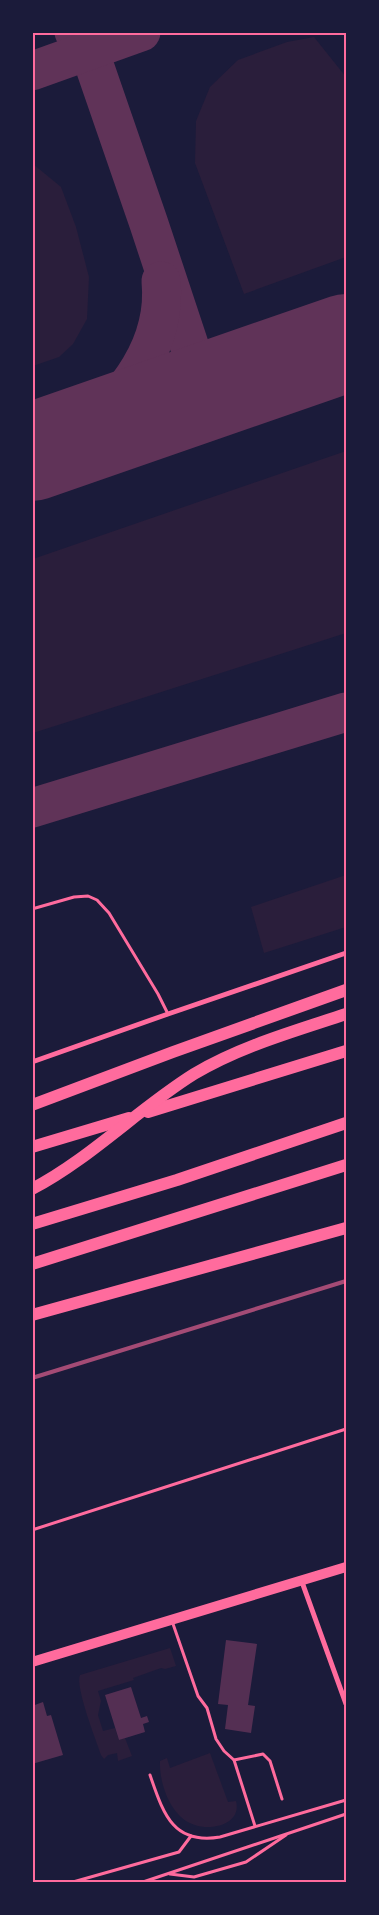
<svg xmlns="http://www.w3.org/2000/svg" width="379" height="1915" viewBox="0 0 379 1915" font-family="'Golos Text',sans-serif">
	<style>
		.green { fill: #2a1e3b }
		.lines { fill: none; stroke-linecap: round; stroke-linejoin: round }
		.taxiway { stroke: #603358; stroke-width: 39 }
		.runway { stroke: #603358; stroke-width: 98 }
		.building { fill: #542f53 }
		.service { stroke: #ff6b9d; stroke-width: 3 }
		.minor { stroke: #ff6b9d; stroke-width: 5 }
		.secondary { stroke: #ff6b9d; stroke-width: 10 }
		.motorway { stroke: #ff6b9d; stroke-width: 12 }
		.rail { stroke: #a44b75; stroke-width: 4 }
		.neatline { fill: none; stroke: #ff6b9d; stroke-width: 2 }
	</style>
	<rect width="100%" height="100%" fill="#1b1b3a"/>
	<g class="green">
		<polygon points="314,37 346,77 346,257 244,294 195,163 196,121 210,87 238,60 287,42"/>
		<polygon points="33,164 61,187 76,227 89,277 87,319 73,344 59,357 33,366"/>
		<polygon points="346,451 346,633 33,733 33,559"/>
		<polygon points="346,875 346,927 264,953 251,907"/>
		<path d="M 170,1648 L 176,1666 L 165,1669 L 161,1668 L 133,1678 L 134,1680 L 98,1691 L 101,1701 L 98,1715 L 103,1731 L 115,1728 L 119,1740 L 125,1738 L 132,1756 L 118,1761 L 117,1753 L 108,1755 L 104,1759 L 101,1755 C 96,1740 75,1687 80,1675 Z"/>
		<path d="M 210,1753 L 228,1802 L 236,1801 C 242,1824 212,1831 195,1825 C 171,1818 159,1784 160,1761 L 167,1758 L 170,1768 Z"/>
	</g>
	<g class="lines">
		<g class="taxiway">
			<polyline points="74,32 89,50 149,224 205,393"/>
			<polyline points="32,71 141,32"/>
			<path d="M 39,450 C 51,444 66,440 78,432 C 127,399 167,343 161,281"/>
			<polyline points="32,808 346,712"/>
		</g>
		<polyline class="runway" points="32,452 346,343"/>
	</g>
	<g class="building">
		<polygon points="226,1640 257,1644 248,1705 255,1706 251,1733 225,1729 228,1705 218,1704"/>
		<polygon points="131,1687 141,1718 147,1716 149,1722 143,1724 145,1732 119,1740 105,1695"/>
		<polygon points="43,1702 47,1716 51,1715 63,1755 32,1764 32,1706"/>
	</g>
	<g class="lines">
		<g class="service">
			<polyline points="32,909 74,897 88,896 97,900 109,913 158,994 168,1014"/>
			<polyline points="32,1530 346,1429"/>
			<polyline points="172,1621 198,1696 207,1708 216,1739 224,1751 234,1760 255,1826"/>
			<polyline points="234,1760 263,1754 270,1761 282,1799"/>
			<path d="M 150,1775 C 163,1812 172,1845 220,1837 L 346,1800"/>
			<polyline points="170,1874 194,1877 246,1862 286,1835"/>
			<polyline points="73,1882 179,1852 191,1836"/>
			<polyline points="143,1882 346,1814"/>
		</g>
		<g class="minor">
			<polyline points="32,1062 168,1014 346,953"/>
			<polyline points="302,1582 346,1704"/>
		</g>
		<polyline class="secondary" points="32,1662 346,1567"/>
		<g class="motorway">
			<polyline points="32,1105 173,1052 346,990"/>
			<polyline points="148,1112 346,1051"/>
			<polyline points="32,1147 129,1118"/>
			<path d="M 32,1189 C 91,1158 138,1109 194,1074 C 241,1046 295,1031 346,1014"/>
			<polyline points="32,1224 177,1180 346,1123"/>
			<polyline points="32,1264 346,1165"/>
			<polyline points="32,1315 346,1228"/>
		</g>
		<polyline class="rail" points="32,1378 346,1281"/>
	</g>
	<rect width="379" height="1915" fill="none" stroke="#1b1b3a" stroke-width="68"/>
	<rect x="34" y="34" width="311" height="1847" class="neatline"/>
</svg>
